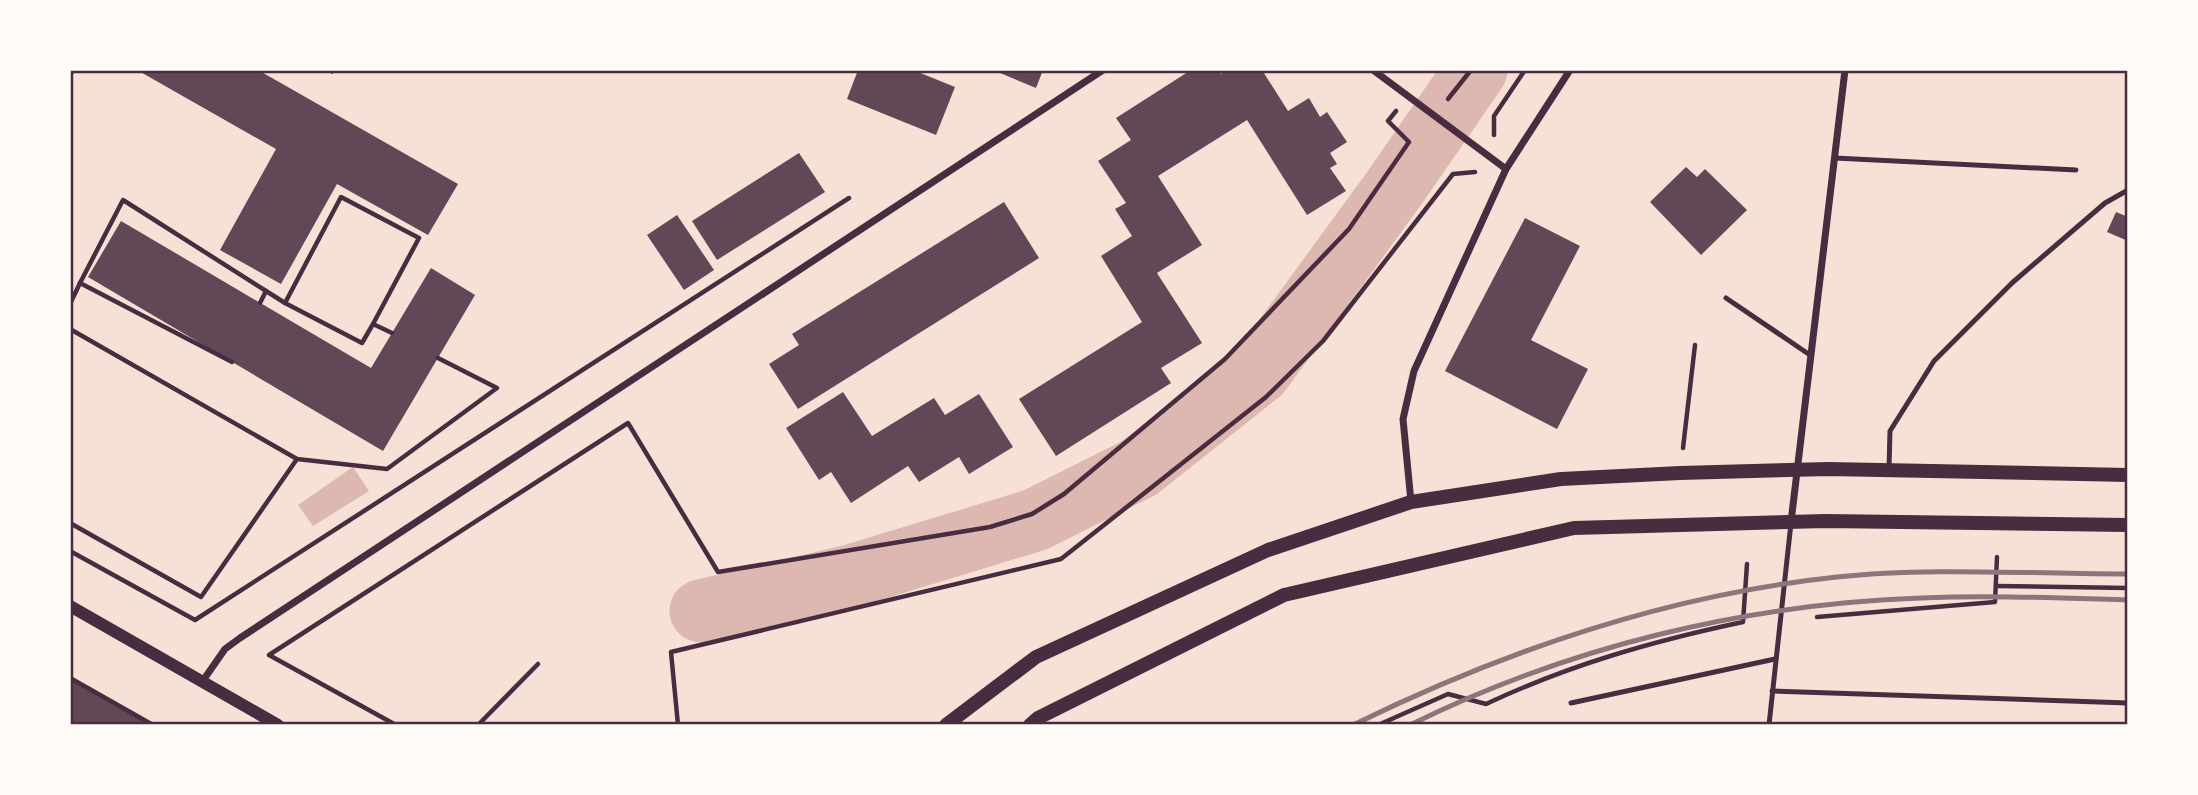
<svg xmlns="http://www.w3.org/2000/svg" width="2198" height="795" viewBox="0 0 2198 795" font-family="'Open Sans',sans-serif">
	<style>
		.water { fill: #dcb8b0 }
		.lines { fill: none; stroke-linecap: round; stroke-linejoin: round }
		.river { stroke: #dcb8b0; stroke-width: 63 }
		.building { fill: #644757 }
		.path { stroke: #4a2c40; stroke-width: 4.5 }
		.service { stroke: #4a2c40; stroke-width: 5 }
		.minor { stroke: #4a2c40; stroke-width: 7 }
		.tertiary { stroke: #4a2c40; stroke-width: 12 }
		.secondary { stroke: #4a2c40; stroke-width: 14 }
		.rail { stroke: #8f747c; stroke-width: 5 }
		.neatline { fill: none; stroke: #4a2c40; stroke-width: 2.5 }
	</style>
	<rect width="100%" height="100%" fill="#f7e1d7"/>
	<polygon class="water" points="353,467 369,491 313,526 298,505"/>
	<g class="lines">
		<polyline class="river" points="701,611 851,576 1035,520 1139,468 1260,372 1393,190 1476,70"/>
	</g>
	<g class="building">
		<polygon points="137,70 258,70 458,184 428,235 337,184 281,284 220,250 276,149"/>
		<polygon points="858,70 913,70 955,87 936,135 847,99"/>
		<polygon points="993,70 1043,70 1036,88"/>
		<polygon points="1191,70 1219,70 1221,74 1228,70 1262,70 1288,111 1309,98 1320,117 1327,112 1347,142 1330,153 1337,164 1330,168 1346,191 1307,215 1247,120 1158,176 1202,245 1157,273 1202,343 1161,368 1171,383 1056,456 1019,399 1142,322 1101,256 1132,236 1115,209 1126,203 1098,161 1131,140 1116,118"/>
		<polygon points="799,153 825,192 717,260 692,221"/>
		<polygon points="1686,167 1697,177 1705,169 1747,210 1701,255 1650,202"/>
		<polygon points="1004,202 1039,258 798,409 769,364 799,345 792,334"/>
		<polygon points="2116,212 2128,217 2128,241 2107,232"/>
		<polygon points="677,215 714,270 684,290 647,235"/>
		<polygon points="1525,218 1580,246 1531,340 1588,369 1557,429 1445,371"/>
		<polygon points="121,221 371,368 431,268 475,295 383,451 88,277"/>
		<polygon points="843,392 872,436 934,398 945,415 979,394 1013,447 969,474 959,457 919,482 908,466 851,503 831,472 819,480 786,428"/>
		<polygon points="70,676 156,725 70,725"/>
	</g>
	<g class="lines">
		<g class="path">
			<polyline points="70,75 73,70"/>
			<polyline points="1448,99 1471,70"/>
			<polyline points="1494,135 1494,116 1525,70"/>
			<polyline points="80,283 123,200 266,291"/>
			<polyline points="260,303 266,291 285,303"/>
			<polyline points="70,304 80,283 232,362"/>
			<polyline points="373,324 419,238 341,197 285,303 362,343 373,324 392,333"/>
			<polyline points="70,329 297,459 387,469 497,388 438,358"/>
			<polyline points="1683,448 1695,345"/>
			<polyline points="70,523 201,597 297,459"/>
			<polyline points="70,551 195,620 849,198"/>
			<polyline points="1996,586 2128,588"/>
			<polyline points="1817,617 1995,602 1997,557"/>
			<polyline points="70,678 153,725"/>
			<polyline points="396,725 269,655 628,423 718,572 990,527 1032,514 1064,494 1225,359 1349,229 1409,142 1388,121 1396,111"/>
			<polyline points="478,725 538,664"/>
			<polyline points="678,725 671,652 1061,559 1266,397 1323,341 1453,174 1475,172"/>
			<path d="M 1378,725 L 1448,694 L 1486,704 C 1569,665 1653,641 1743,622 L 1747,564"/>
		</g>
		<g class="service">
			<polyline points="331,70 332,71"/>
			<polyline points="1835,158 2076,170"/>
			<polyline points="1726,298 1810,355"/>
			<polyline points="1889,468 1890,431 1934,361 2012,283 2105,203 2128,190"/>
			<polyline points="1772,691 2128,703"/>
			<polyline points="1571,703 1775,659"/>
			<polyline points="1769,725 1791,523"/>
		</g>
		<g class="minor">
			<polyline points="1373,70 1506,169"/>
			<polyline points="1411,502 1403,419 1414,371 1506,169 1570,70"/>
			<polyline points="1791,522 1845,70"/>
			<polyline points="202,682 225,649 240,638 1103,70"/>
		</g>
		<polyline class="tertiary" points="70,606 278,725"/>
		<g class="secondary">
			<polyline points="946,725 1036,657 1268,550 1411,502 1561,479 1680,473 1829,469 2128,475"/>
			<polyline points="1030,725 1038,718 1284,595 1574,528 1826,521 2128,525"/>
		</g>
		<g class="rail">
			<path d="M 1353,725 C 1506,650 1666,595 1837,577 C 1930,567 2033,574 2128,574"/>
			<path d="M 1410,725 C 1568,647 1745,604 1921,598 C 1990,595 2059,598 2128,600"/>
		</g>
	</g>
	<rect width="2198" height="795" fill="none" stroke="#fffaf5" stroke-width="144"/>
	<rect x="72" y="72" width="2054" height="651" class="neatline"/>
</svg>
